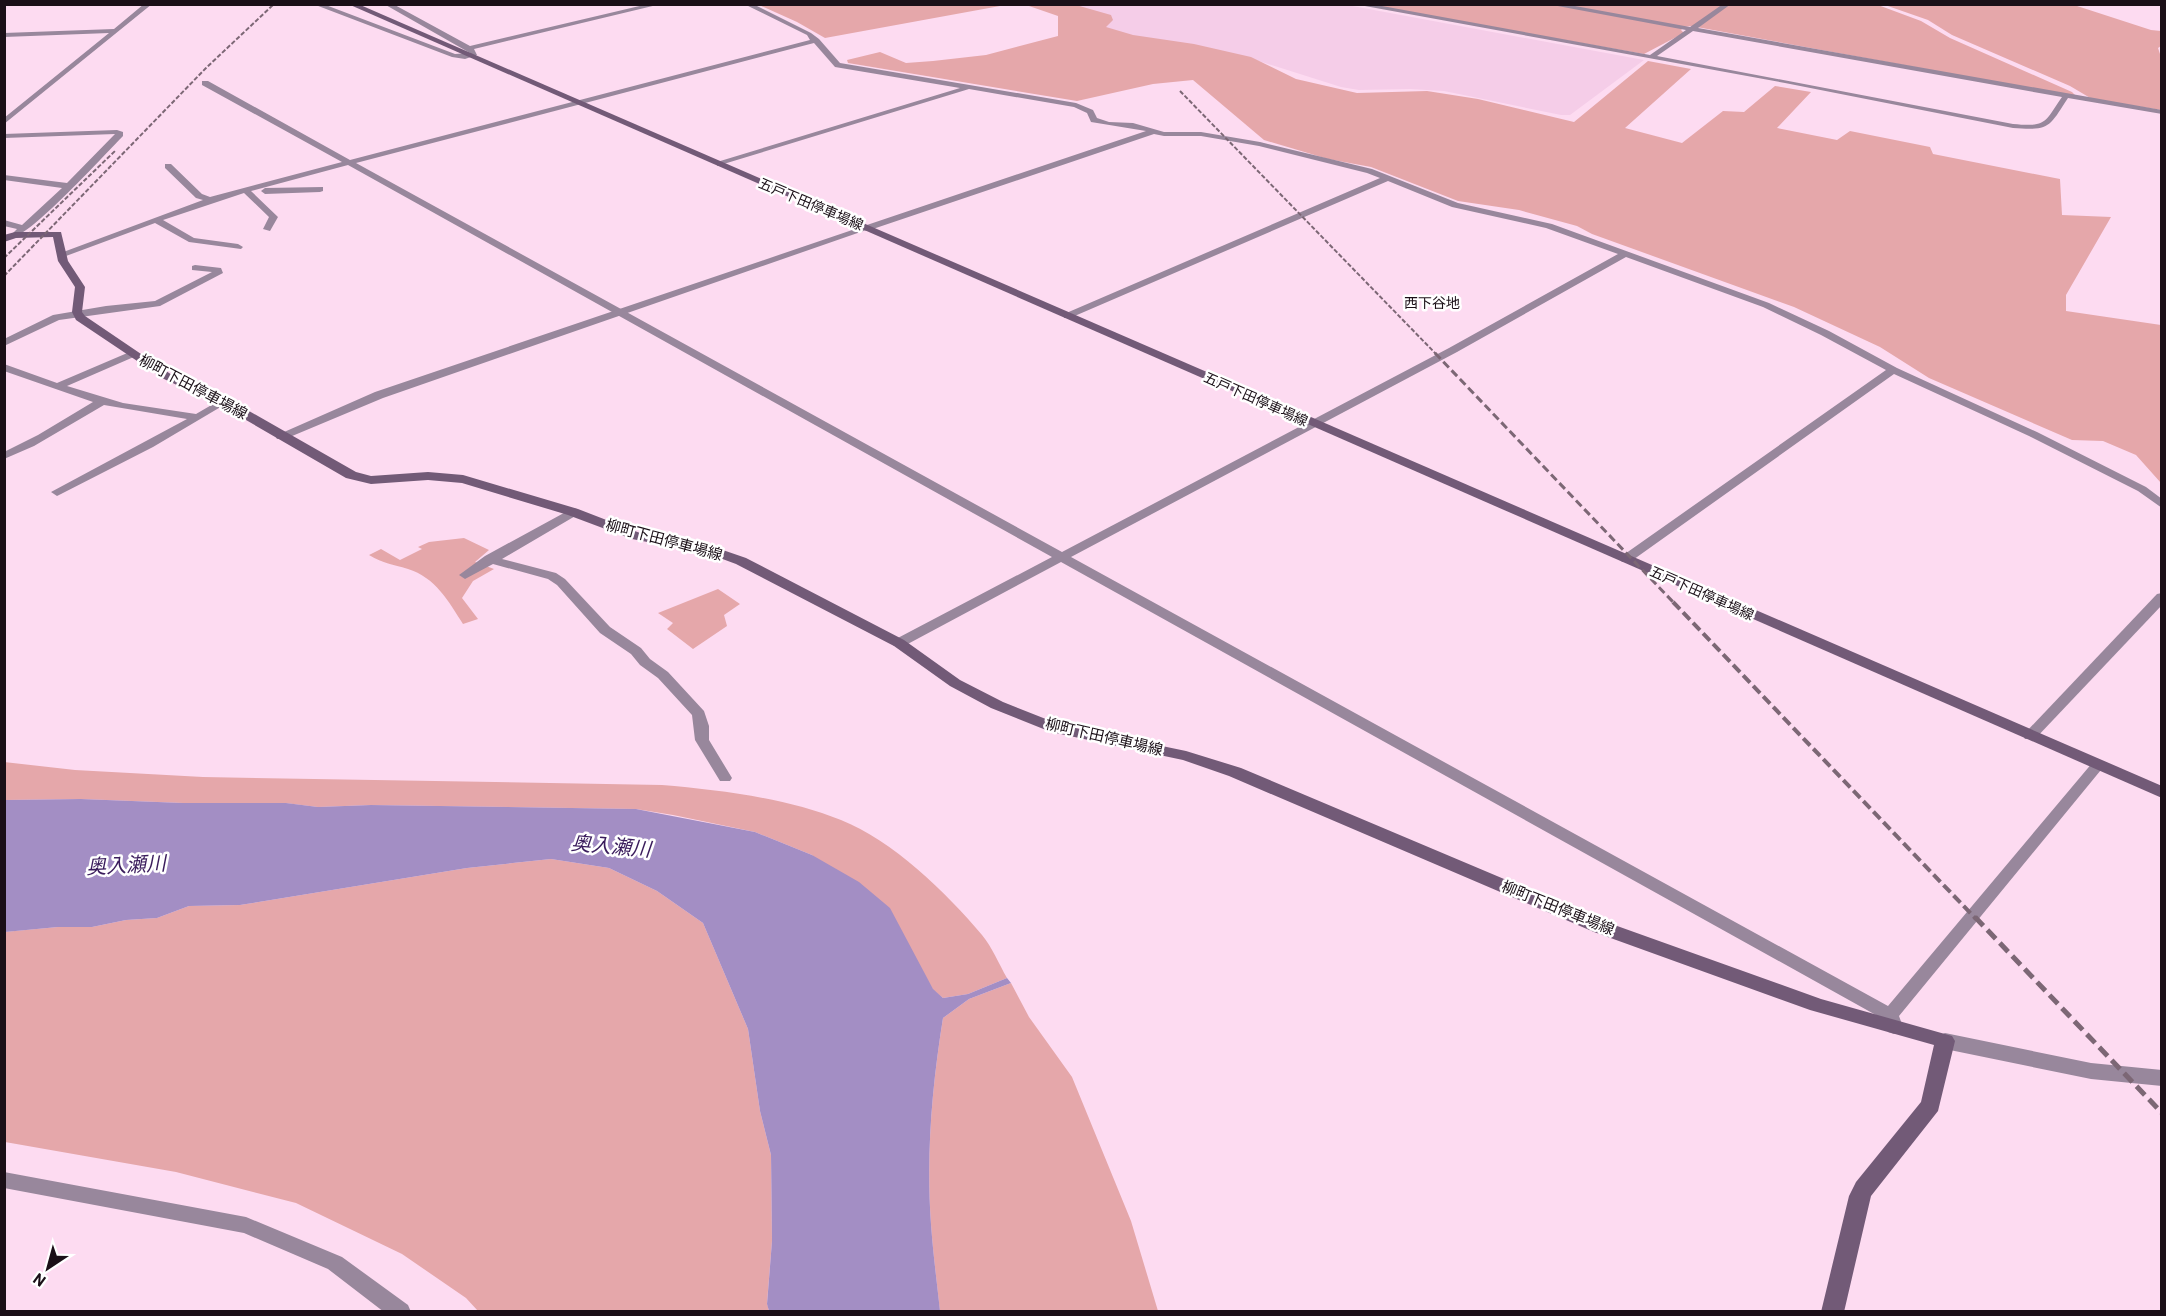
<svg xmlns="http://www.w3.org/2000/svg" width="2166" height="1316" viewBox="0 0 2166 1316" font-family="Barlow,'Noto Sans JP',sans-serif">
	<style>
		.built { fill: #f5cde8 }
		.green { fill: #e5a7aa }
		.water { fill: #a38ec4 }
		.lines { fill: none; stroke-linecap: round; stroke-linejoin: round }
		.minor { fill: #98879c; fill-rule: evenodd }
		.tertiary { fill: #98879c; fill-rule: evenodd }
		.secondary { fill: #725a77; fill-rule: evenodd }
		.rail-far3 { stroke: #7c6775; stroke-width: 2; stroke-dasharray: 4.5 2; stroke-linecap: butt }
		.rail-far2 { stroke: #7c6775; stroke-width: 3; stroke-dasharray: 8 4; stroke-linecap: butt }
		.rail-far1 { stroke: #7c6775; stroke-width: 4; stroke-dasharray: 10 4.5; stroke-linecap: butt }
		.rail { stroke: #7c6775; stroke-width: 5; stroke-dasharray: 12 6; stroke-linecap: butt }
		.labels { text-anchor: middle; stroke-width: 5; stroke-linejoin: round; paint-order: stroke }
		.far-street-label { font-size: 14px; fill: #1a0f17; stroke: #fff }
		.far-neighbourhood-label { font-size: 14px; fill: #1a0f17; stroke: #fff }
		.street-label { font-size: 15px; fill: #1a0f17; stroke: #fff }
		.near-water-label { font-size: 20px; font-style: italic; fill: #3a1c5c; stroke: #fff }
	</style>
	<rect width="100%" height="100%" fill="#fddbf1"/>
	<polygon class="built" points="1072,4 1347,5 1644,60 1570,115 1561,115 1444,91 1410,89 1359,90 1341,87 1246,57 1111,36"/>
	<g class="green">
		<polygon points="759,5 1076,5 1111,15 1113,20 1106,27 1133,35 1194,44 1251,57 1296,79 1357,93 1427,91 1478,99 1574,122 1648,61 1691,69 1625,128 1682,143 1723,111 1744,112 1775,86 1811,92 1777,128 1837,140 1850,131 1930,147 1933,154 2060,179 2062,215 2111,217 2066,295 2066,311 2161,325 2161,483 2136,455 2103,441 2072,440 1929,378 1880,347 1794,307 1592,234 1577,226 1519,210 1458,201 1371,167 1328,159 1264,140 1193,80 1153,84 1077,101 848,63 847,60 880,52 906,63 933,61 986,55 1058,36 1058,16 1029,6 1000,6 825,38 797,22"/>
		<polygon points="1365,5 1878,5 1921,21 1950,38 2072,92 2077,97 1691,26 1684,27 1681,30 1684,33 1644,54"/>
		<polygon points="1885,5 2074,5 2151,30 2161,31 2161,46 2158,48 2161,57 2161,110 2092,99 2070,86 1952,35 1928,20"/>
		<path d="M 464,538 L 489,550 L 475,562 L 494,569 L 473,581 L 462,598 L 478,619 L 463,624 C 449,602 435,577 408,569 C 392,564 384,564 369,555 L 381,549 L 400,560 L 422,549 L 418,547 L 429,542 Z"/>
		<polygon points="718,589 740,604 724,615 727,626 693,649 667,629 673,623 658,613"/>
		<path d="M 4,762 L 75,770 L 203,777 L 662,785 C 721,790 786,798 841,820 C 892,840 947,893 982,935 C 992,947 999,964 1007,978 L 968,994 L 943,998 L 933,990 L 917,961 L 812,855 L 755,832 L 673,815 L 636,809 L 371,805 L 318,807 L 285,803 L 183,803 L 81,799 L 5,800 Z"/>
		<polygon points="551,859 609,868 657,891 703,923 748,1029 760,1111 771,1155 772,1241 767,1303 769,1311 478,1311 466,1298 402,1254 296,1203 176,1172 5,1142 4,932 58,927 92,927 126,920 157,918 189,906 240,905 467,868"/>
		<path d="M 1011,983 L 1029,1017 L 1072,1077 L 1131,1221 L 1158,1311 L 940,1312 C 937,1283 933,1253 931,1224 C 926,1155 932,1086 943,1018 L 969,999 Z"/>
	</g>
	<path class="water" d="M 81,799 L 183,803 L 286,803 L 318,807 L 371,805 L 636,809 L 755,832 L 812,855 L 859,882 L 890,908 L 933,989 L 943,998 L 968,994 L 1007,978 L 1011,983 L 969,999 L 943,1018 C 932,1086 926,1155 931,1224 C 933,1253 937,1283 940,1311 L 769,1311 L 767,1304 L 772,1241 L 771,1155 L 760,1111 L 748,1029 L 703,923 L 657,891 L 609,868 L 551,859 L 467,868 L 240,905 L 189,906 L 157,918 L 126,920 L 92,927 L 58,927 L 5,932 L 5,800 Z"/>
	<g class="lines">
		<g class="minor">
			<polygon points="144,4 152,4 4,124 4,118 109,33 4,37 4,33 114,29"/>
			<polygon points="313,4 323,4 455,54 470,53 384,4 393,4 470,46 648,4 661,4 474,49 477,55 465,59 452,57"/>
			<path d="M 744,4 L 753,4 L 811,33 L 819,39 L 840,63 L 1076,103 L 1093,110 L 1097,118 L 1109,122 L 1133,123 L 1164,132 L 1201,132 L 1260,142 L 1372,169 L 1458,203 L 1552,224 L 1769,303 L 1829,331 L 1897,368 L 2037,432 L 2146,487 L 2162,499 L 2162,508 L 2138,491 L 2029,436 L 1894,374 L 1630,562 L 1622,562 L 1620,559 L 1622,556 L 1886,370 L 1821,335 L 1763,307 L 1626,257 L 1457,352 L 1071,557 L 1888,1006 L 2093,762 L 2103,762 L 2105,765 L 1899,1016 L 1903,1027 L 1900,1032 L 1894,1034 L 1888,1032 L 1883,1019 L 1061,562 L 904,646 L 894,646 L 892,643 L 894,640 L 1052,557 L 348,165 L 251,191 L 278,217 L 270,231 L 263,229 L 269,217 L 244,193 L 163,220 L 194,238 L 238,244 L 243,247 L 241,249 L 189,242 L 155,223 L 66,256 L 58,254 L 203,200 L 196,198 L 165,168 L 165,164 L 171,164 L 202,194 L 210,197 L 342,162 L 202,85 L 202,81 L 208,81 L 350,160 L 810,40 L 807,35 ZM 814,43 L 835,67 L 960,88 L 717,162 L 717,166 L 969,89 L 1074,107 L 1087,113 L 1091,122 L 1146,131 L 864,226 L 864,230 L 867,231 L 1154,134 L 1164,136 L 1201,136 L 1259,146 L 1367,173 L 1380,178 L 1064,314 L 1064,318 L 1070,318 L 1388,181 L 1452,207 L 1546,228 L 1618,254 L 1449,348 L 1062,552 L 356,163 Z"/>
			<path d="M 1354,4 L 1371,4 L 1650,55 L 1686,30 L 1547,4 L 1564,4 L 1690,27 L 1723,4 L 1731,4 L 1698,28 L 2162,110 L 2162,114 L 2068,98 C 2049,127 2050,131 2013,128 L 1785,83 ZM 1693,31 L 2062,97 C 2044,123 2047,127 2013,124 L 1657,56 Z"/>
			<path d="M 117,130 L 123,132 L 123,136 C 107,152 29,238 12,237 L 11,235 L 17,229 L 4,226 L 4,220 L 22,225 L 62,188 L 4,180 L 4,175 L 67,183 L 115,134 L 4,138 L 4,134 Z"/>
			<polygon points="323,187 323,191 320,192 265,194 261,191 265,188"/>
			<polygon points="195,265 221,268 223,273 160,306 59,320 4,346 4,339 53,315 106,306 155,301 212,272 192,270 192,266"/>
			<polygon points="132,351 136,352 136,356 67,386 123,403 196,414 220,400 228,400 229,402 153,447 61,494 57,496 51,492 187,419 104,405 34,446 4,459 4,452 38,435 93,402 4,371 4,364 57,383"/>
			<polygon points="573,508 577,509 579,512 577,515 502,559 556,573 565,579 610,627 641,648 650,659 668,672 704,711 709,726 709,740 732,778 730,781 720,781 695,740 692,715 658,678 640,665 631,654 600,633 557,585 548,579 493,564 465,579 459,575 485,556"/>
			<polygon points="2162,593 2162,605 2035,739 2025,739 2023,736 2025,733 2157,594"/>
			<polygon points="4,1172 246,1217 342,1257 408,1305 411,1312 384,1312 328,1269 244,1233 4,1188"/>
		</g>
		<g class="tertiary">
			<polygon points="864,226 872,228 383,398 285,439 277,439 275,436 375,392"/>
			<polygon points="1945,1033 2091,1063 2162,1070 2162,1086 2091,1079 1945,1049 1938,1046 1935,1041 1938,1036"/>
		</g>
		<g class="secondary">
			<polygon points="348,4 358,4 2162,786 2162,798"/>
			<polygon points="15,232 61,232 68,261 85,287 82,312 85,316 172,375 228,399 356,472 371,476 428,472 463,475 578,509 640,533 717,548 746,558 904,640 960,680 1003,702 1061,725 1186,751 1241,768 1606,922 1821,999 1952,1036 1955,1041 1938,1111 1871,1196 1844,1312 1821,1312 1849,1196 1856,1182 1921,1102 1934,1045 1810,1010 1594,932 1229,776 1183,760 1051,732 991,708 950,686 894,646 736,564 709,554 632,539 568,515 462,483 428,480 371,484 346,478 220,405 164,379 76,320 72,312 75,287 58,261 53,237 16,238 4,242 4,235"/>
		</g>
		<g class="rail-far3">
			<polyline points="1180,91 1436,354"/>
			<polyline points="4,258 115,151"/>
			<polyline points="4,276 206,68 274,4"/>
		</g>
		<polyline class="rail-far2" points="1435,353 1675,604"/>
		<polyline class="rail-far1" points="1673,602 1976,919"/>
		<polyline class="rail" points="1975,917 2162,1113"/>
	</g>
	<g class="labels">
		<g class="far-street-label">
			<text transform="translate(811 204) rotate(23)" y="5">五戸下田停車場線</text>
			<text transform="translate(1256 399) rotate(24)" y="5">五戸下田停車場線</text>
			<text transform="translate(1702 593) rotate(24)" y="5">五戸下田停車場線</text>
		</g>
		<g class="far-neighbourhood-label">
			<text x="1432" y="308">西下谷地</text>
		</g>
		<g class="street-label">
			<text transform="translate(193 387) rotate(28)" y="5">柳町下田停車場線</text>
			<text transform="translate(664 540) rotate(15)" y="5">柳町下田停車場線</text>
			<text transform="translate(1104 737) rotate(13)" y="5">柳町下田停車場線</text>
			<text transform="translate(1558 908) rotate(22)" y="5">柳町下田停車場線</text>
		</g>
		<g class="near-water-label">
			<text transform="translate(611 846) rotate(5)" y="7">奥入瀬川</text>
			<text transform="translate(126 865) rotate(-3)" y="7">奥入瀬川</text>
		</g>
	</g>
	<rect width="2166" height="1316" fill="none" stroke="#1a0f17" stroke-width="12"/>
	<g transform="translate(48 1268) rotate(216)" stroke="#ffffff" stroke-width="4.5" paint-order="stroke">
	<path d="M0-4.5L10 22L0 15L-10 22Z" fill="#1a0f17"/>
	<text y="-9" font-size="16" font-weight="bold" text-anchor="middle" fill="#1a0f17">N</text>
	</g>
</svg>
